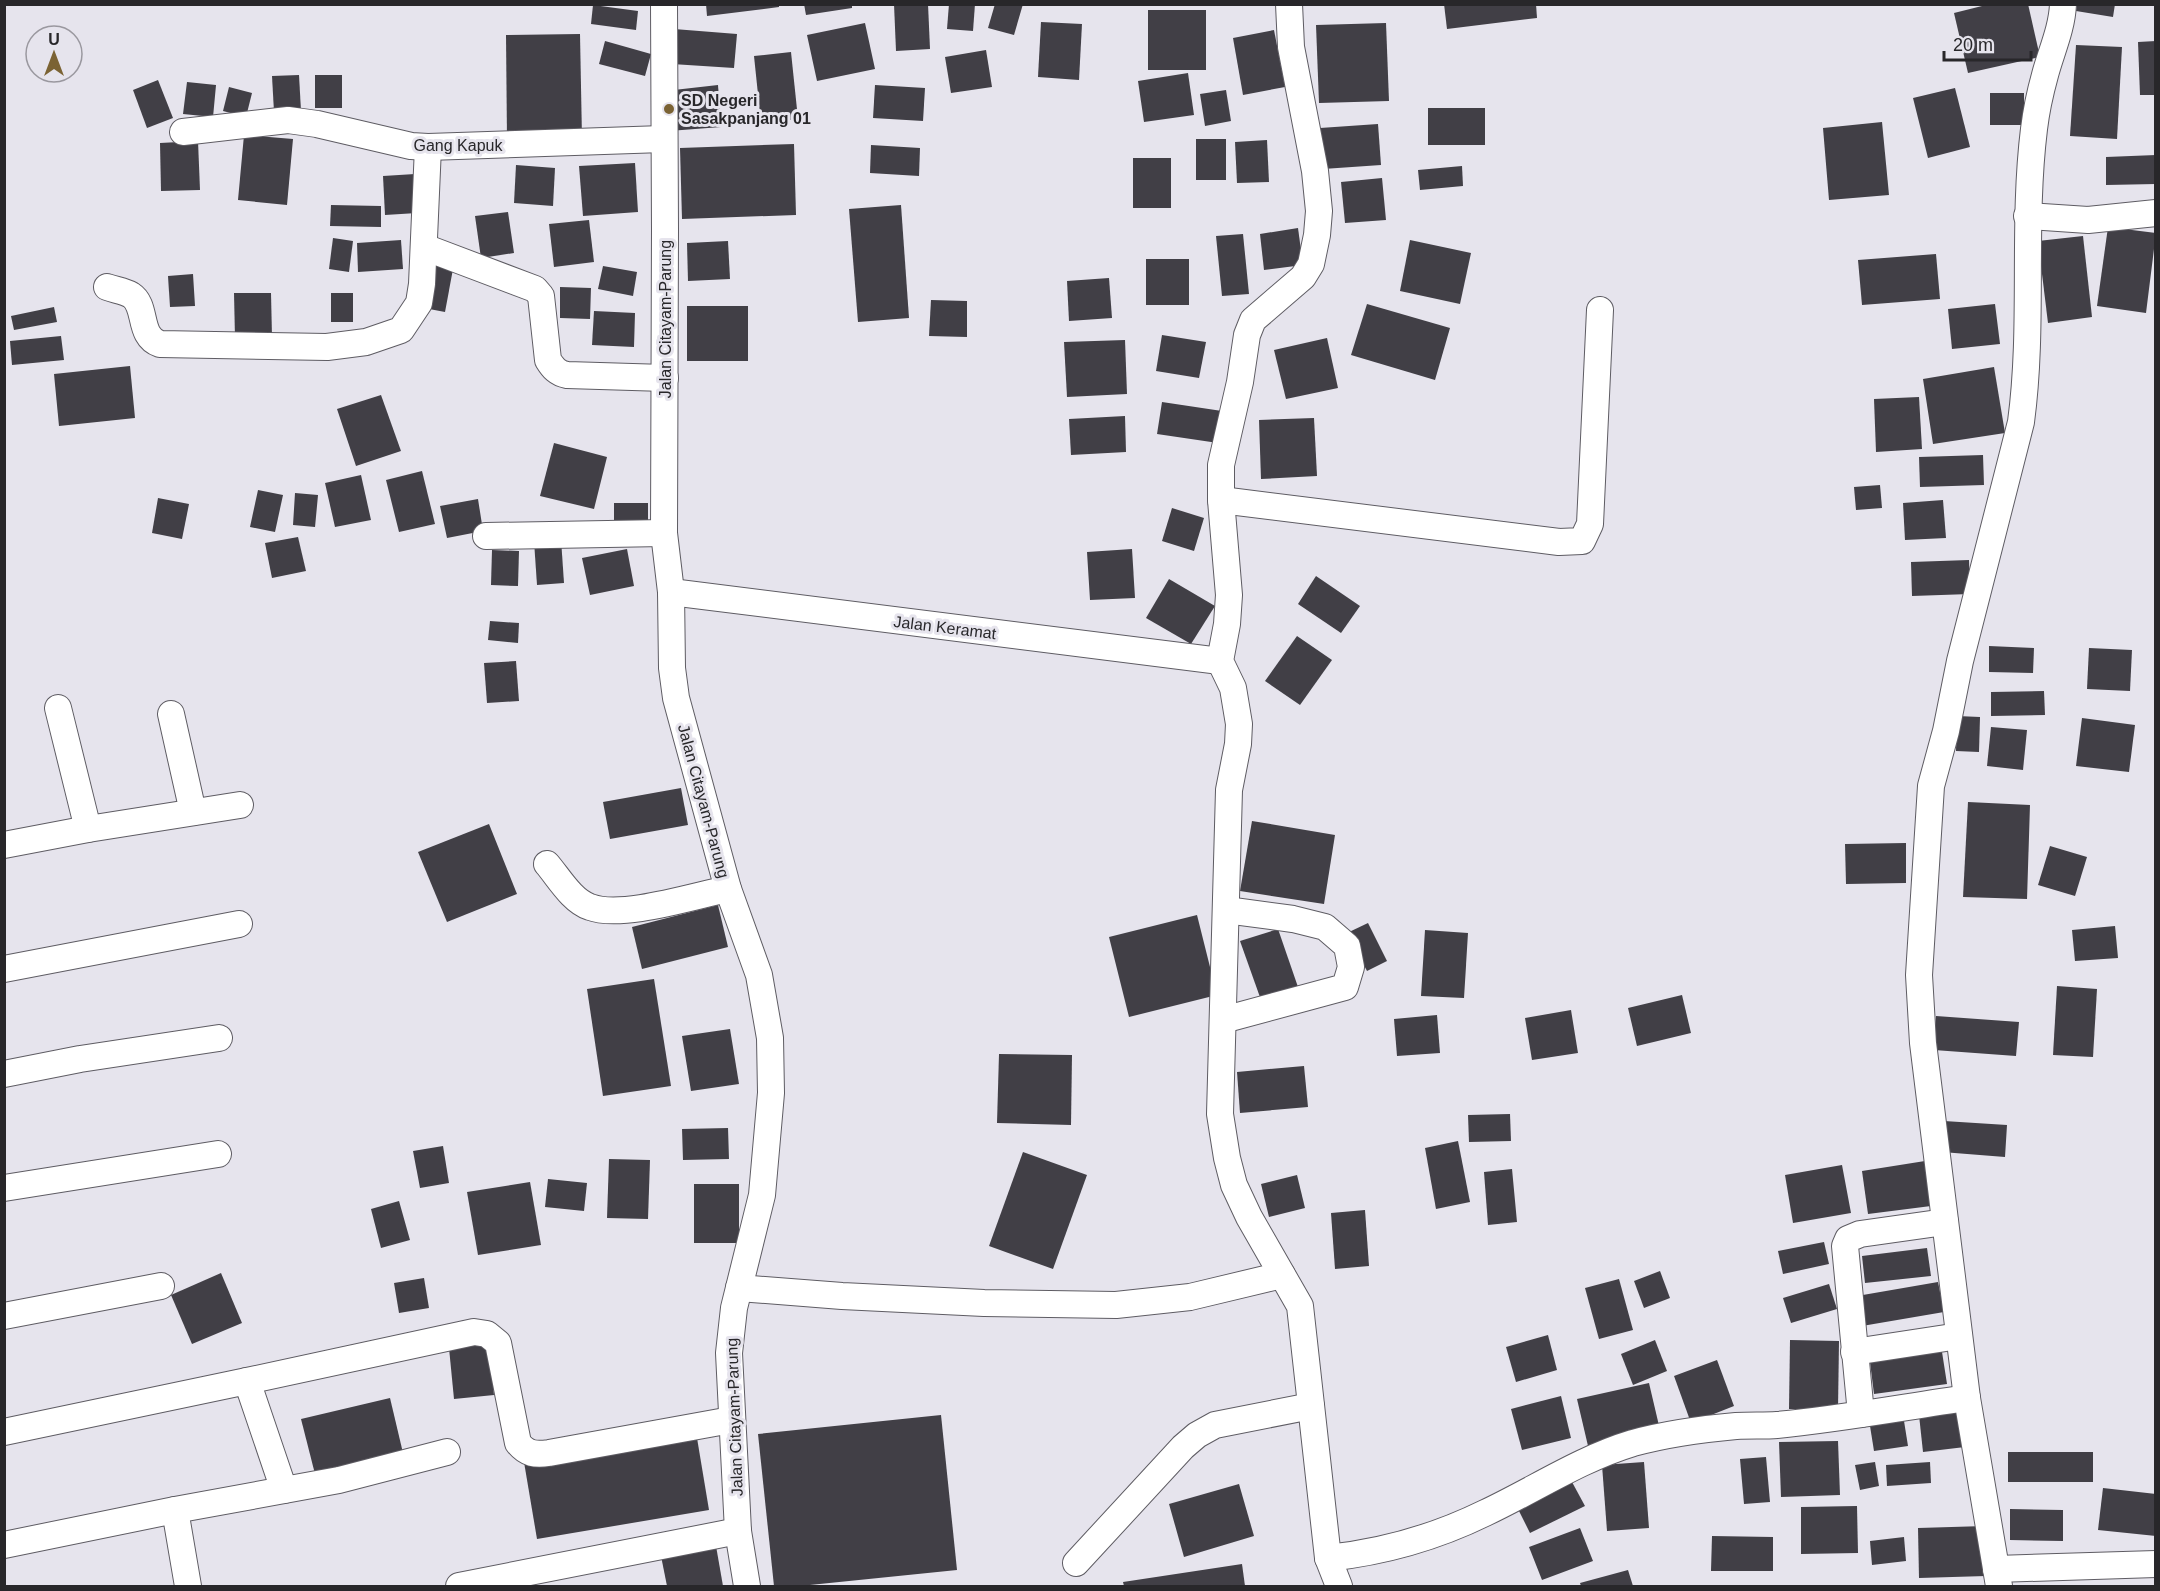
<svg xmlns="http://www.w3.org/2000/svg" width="2160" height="1591" viewBox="0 0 2160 1591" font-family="Arial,sans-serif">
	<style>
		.building { fill: #413f46 }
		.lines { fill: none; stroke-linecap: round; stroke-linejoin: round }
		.street-casing { stroke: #5e5c63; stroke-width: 28 }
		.street { stroke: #fff; stroke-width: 26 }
		.poi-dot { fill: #7b6334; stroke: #e6e4ed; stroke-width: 2 }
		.labels { text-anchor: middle; stroke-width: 6; stroke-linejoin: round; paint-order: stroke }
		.poi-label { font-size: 16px; font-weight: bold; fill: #28272a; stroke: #e6e4ed; text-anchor: start }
		.street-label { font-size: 16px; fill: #28272a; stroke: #e6e4ed }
	</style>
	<rect width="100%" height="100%" fill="#e6e4ed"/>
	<g class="building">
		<polygon points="706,4 779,4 779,7 707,16"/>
		<polygon points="804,4 852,4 852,8 806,15"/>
		<polygon points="894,4 928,4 930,49 896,51"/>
		<polygon points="949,4 975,4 973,31 947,29"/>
		<polygon points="995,4 1023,4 1014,35 988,28"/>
		<polygon points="1444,4 1536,4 1537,18 1447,29"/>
		<polygon points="1990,4 2028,4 2040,57 1968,73 1954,13"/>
		<polygon points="2077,4 2115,4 2113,17 2076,11"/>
		<polygon points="593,5 638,11 636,30 591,24"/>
		<rect x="1148" y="10" width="58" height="60"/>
		<polygon points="1041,22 1082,24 1079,80 1038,77"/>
		<polygon points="865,23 875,69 817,81 807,35"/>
		<polygon points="1386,23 1389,101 1319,103 1316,25"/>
		<polygon points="674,29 737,34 734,68 672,64"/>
		<polygon points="1274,30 1285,87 1243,95 1233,38"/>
		<polygon points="580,34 582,139 507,140 506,35"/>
		<polygon points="605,41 651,54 645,76 599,64"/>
		<polygon points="2156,41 2156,95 2140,95 2138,42"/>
		<polygon points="2076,45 2122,47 2117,139 2070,136"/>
		<polygon points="986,50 992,87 951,93 945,57"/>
		<polygon points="791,52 798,119 761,123 754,56"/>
		<polygon points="1188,73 1194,115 1144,122 1138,81"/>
		<polygon points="299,75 301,111 274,112 272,76"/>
		<rect x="315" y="75" width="27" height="33"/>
		<polygon points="158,80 173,118 147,128 133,90"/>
		<polygon points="187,82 216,85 213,117 183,114"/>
		<polygon points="718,85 721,127 669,131 665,91"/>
		<polygon points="875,85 925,88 923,121 873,118"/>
		<polygon points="229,87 252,93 246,117 223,111"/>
		<polygon points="1955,88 1970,147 1928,158 1913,98"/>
		<polygon points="1226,90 1231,121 1205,126 1200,94"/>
		<rect x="1990" y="93" width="34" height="32"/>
		<rect x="1428" y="108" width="57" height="37"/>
		<polygon points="1882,122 1889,195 1829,200 1823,128"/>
		<polygon points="1378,124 1381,165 1323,169 1320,128"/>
		<polygon points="244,135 293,139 287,205 238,200"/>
		<rect x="1196" y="139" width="30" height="41"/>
		<polygon points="1267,140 1269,182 1237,183 1235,142"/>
		<polygon points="198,141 200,190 161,191 160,143"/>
		<polygon points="794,144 796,215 682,219 680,148"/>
		<polygon points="871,145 920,148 919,176 870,173"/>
		<polygon points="2156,155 2156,184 2106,185 2106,157"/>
		<rect x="1133" y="158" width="38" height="50"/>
		<polygon points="635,163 638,212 583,216 579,166"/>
		<polygon points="516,165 555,168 553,206 514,203"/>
		<polygon points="1462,166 1463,186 1420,190 1418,170"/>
		<polygon points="415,174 417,213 385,215 383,176"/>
		<polygon points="1382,178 1386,220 1345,223 1341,182"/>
		<polygon points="331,205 381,206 381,227 330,226"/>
		<polygon points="901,205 909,318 858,322 849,209"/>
		<polygon points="508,212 514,253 481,258 475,216"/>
		<polygon points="589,220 594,262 554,267 549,224"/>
		<polygon points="2108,227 2156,233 2146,313 2097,306"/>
		<polygon points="1298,228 1303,265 1264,270 1260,234"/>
		<polygon points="1243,234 1249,294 1222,296 1216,236"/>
		<polygon points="2083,236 2092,317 2048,323 2038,241"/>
		<polygon points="333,238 353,241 349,272 329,269"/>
		<polygon points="401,240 403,269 358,272 357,243"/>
		<polygon points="1410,240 1471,253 1460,304 1400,291"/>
		<polygon points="728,241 730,279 688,281 687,243"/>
		<polygon points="1936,254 1940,299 1862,305 1858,260"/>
		<rect x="1146" y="259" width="43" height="46"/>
		<polygon points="431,265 453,269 445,312 424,308"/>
		<polygon points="603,266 637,272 633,296 598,289"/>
		<polygon points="193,274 195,306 170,307 168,276"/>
		<polygon points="1109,278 1112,318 1069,321 1067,281"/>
		<polygon points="560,287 591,288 590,319 560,318"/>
		<polygon points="234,293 271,293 272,337 235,338"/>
		<rect x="331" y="293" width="22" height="29"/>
		<polygon points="931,300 967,301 967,337 929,336"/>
		<polygon points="1367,304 1450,328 1435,380 1351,355"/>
		<polygon points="1995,304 2000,344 1952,349 1948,309"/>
		<rect x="687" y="306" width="61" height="55"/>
		<polygon points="54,307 57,322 14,330 11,316"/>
		<polygon points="594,311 635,313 634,347 592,345"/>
		<polygon points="1162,335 1206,342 1199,378 1156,371"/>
		<polygon points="61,336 64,360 12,365 10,341"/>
		<polygon points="1327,338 1338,388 1286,399 1274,350"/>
		<polygon points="1125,340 1127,394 1067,397 1064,342"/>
		<polygon points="130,366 135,418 59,426 54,374"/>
		<polygon points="1994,367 2005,433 1933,444 1923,379"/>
		<polygon points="381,395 401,451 356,466 337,409"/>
		<polygon points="1919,397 1922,449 1876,452 1874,399"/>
		<polygon points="1162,402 1222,411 1218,443 1157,434"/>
		<polygon points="1125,416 1126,452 1071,455 1069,419"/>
		<polygon points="1314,418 1317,476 1261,479 1259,420"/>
		<polygon points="554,443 607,457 594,509 540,496"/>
		<polygon points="1983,455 1984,485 1920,487 1919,457"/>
		<polygon points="422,471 435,524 399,532 386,480"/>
		<polygon points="361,475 371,520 335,527 325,483"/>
		<polygon points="1880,485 1882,508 1856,510 1854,487"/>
		<polygon points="258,490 283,495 275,532 250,527"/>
		<polygon points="295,493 318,495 315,527 293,525"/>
		<polygon points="158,498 189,504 182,539 152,533"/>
		<polygon points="478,499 483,531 447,538 440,506"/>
		<polygon points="1943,500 1946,538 1905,540 1903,503"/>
		<rect x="614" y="503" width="34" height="21"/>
		<polygon points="1172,508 1204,518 1194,551 1162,541"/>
		<polygon points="298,537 306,571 272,578 265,543"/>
		<polygon points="561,539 564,583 537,585 534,541"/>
		<polygon points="627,549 634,586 590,595 582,558"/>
		<polygon points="1132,549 1135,598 1090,600 1087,552"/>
		<polygon points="492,550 519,551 518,586 491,585"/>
		<polygon points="1969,560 1970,594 1912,596 1911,562"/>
		<polygon points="1316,576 1360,606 1341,633 1298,604"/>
		<polygon points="1169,579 1215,606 1191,644 1146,618"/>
		<polygon points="490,621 519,623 518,643 488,640"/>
		<polygon points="1297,636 1332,660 1300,705 1265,681"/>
		<polygon points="1989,646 2034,648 2033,673 1989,672"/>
		<polygon points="2089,648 2132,650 2130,691 2087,689"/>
		<polygon points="516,661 519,701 487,703 484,663"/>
		<polygon points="2044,691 2045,715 1991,716 1991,692"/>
		<polygon points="1957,716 1980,717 1979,752 1956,751"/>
		<polygon points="2082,718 2135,725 2129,772 2076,766"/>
		<polygon points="1991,727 2027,730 2023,770 1987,766"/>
		<polygon points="681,788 688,825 610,839 603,802"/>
		<polygon points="1968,802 2030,805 2027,899 1963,897"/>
		<polygon points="1252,821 1335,835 1324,904 1240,891"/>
		<polygon points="489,824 517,894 447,922 418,852"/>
		<polygon points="1906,843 1906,883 1846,884 1845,844"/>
		<polygon points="2050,846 2087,857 2075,896 2038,885"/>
		<polygon points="718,905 728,947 642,969 632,927"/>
		<polygon points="1197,915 1217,995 1129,1017 1109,937"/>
		<polygon points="1368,923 1387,961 1367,971 1347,933"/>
		<polygon points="2115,926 2118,958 2075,961 2072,930"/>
		<polygon points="1278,929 1298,987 1261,1000 1240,941"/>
		<polygon points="1425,930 1468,933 1464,998 1421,996"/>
		<polygon points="654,979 671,1086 603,1096 587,989"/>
		<polygon points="2057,986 2097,989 2093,1057 2053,1055"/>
		<polygon points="1682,995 1691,1033 1637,1046 1628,1008"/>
		<polygon points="1571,1010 1578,1053 1532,1060 1525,1018"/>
		<polygon points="1437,1015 1440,1053 1397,1056 1394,1019"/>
		<polygon points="1936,1016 2019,1022 2016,1056 1934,1050"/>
		<polygon points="730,1029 739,1084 691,1091 682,1036"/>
		<polygon points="999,1054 1072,1055 1071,1125 997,1123"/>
		<polygon points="1304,1066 1308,1107 1240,1113 1237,1072"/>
		<polygon points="1510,1114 1511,1141 1469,1142 1468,1115"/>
		<polygon points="1944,1121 2007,1125 2005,1157 1942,1152"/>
		<polygon points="728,1128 729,1159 683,1160 682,1129"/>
		<polygon points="1458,1141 1470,1202 1436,1209 1425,1148"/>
		<polygon points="443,1146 449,1183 420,1188 413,1151"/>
		<polygon points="1023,1152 1087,1175 1053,1269 989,1246"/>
		<polygon points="609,1159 650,1160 648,1219 607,1218"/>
		<polygon points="1925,1161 1931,1206 1868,1214 1862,1171"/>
		<polygon points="1842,1165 1851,1213 1793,1223 1785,1175"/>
		<polygon points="1512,1169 1517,1222 1488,1225 1484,1172"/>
		<polygon points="1297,1175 1305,1208 1269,1217 1261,1184"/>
		<polygon points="548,1179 587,1183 584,1211 545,1207"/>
		<polygon points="530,1182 541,1245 478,1255 467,1192"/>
		<rect x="694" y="1184" width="45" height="59"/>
		<polygon points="399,1201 410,1240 381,1248 371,1209"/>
		<polygon points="1365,1210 1369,1266 1335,1269 1331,1213"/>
		<polygon points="1824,1242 1829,1264 1783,1274 1778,1251"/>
		<polygon points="1927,1248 1931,1276 1865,1283 1862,1256"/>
		<polygon points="1660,1271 1670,1298 1644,1308 1634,1281"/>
		<polygon points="221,1273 242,1323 192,1344 171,1295"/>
		<polygon points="424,1278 429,1308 399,1313 394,1283"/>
		<polygon points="1619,1279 1633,1330 1599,1339 1585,1288"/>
		<polygon points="1938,1282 1944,1312 1862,1326 1857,1296"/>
		<polygon points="1829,1284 1837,1309 1791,1323 1783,1298"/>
		<polygon points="1548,1335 1557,1370 1516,1382 1506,1347"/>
		<polygon points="1655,1340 1667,1371 1633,1385 1621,1354"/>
		<polygon points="1790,1340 1839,1341 1838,1409 1789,1409"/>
		<polygon points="489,1344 494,1395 454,1399 449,1348"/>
		<polygon points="1942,1352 1947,1384 1874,1394 1870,1362"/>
		<polygon points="1717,1360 1734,1406 1691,1423 1674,1376"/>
		<polygon points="1649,1383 1660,1430 1588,1446 1577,1399"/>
		<polygon points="1561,1396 1571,1438 1522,1450 1511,1409"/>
		<polygon points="390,1398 403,1453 315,1474 301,1419"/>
		<polygon points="1961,1410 1965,1447 1923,1452 1919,1415"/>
		<polygon points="941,1415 957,1570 800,1586 774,1586 758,1434"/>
		<polygon points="1904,1421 1908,1446 1874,1451 1870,1426"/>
		<polygon points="696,1432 709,1510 537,1539 524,1462"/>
		<polygon points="1838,1441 1840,1495 1781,1497 1779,1442"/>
		<rect x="2008" y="1452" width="85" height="30"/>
		<polygon points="1766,1457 1770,1502 1744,1504 1740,1459"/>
		<polygon points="1644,1462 1649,1528 1607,1531 1602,1465"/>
		<polygon points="1875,1462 1879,1486 1860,1490 1855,1465"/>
		<polygon points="1930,1462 1931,1483 1887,1486 1886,1465"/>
		<polygon points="1572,1482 1585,1506 1530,1533 1518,1509"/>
		<polygon points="1239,1484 1254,1536 1184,1557 1169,1504"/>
		<polygon points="2103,1488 2156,1494 2156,1536 2098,1530"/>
		<polygon points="1857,1506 1858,1553 1801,1554 1801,1507"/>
		<polygon points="2010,1509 2063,1510 2063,1541 2010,1540"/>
		<polygon points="1985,1526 1986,1576 1919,1578 1918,1528"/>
		<polygon points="1580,1528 1593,1561 1542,1580 1529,1547"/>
		<polygon points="1712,1536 1773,1537 1773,1571 1711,1571"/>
		<polygon points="1904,1537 1906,1561 1872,1565 1870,1541"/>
		<polygon points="716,1546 723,1586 667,1586 661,1556"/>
		<polygon points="1242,1564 1245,1586 1124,1586 1123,1582"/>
		<polygon points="1628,1570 1633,1586 1581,1586 1580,1583"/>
	</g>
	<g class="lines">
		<g class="street-casing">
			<g id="street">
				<polyline points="664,4 665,230 664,533 671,592 672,668 676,698 728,889 759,975 770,1038 771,1093 762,1195 734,1308 729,1353 738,1531 747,1586"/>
				<polyline points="1289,4 1291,47 1315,171 1319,211 1317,235 1311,264 1303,277 1253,320 1247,335 1240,382 1221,465 1221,500 1229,595 1227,624 1220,661 1233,688 1239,724 1238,744 1229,790 1220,1114 1227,1158 1234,1185 1249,1217 1300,1306 1328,1558 1339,1586"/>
				<polyline points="183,132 288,120 317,124 411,146 428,147 663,139"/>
				<polyline points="2027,216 2088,220 2156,213"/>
				<path d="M 424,247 L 535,289 L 541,296 L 548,360 C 553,368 557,373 567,375 L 665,378"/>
				<path d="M 107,287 C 115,290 124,291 131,295 C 148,306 137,336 160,344 L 327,347 L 366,342 L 401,330 L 419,303 L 422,284 L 428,147"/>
				<polyline points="1221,500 1559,542 1582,541 1590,524 1600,310"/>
				<polyline points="486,536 664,533"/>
				<polyline points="671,592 1220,661"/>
				<polyline points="58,708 88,829"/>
				<polyline points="171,714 193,812"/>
				<polyline points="4,845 88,829 240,805"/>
				<path d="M 547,864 C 559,878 572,901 590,907 C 622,919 693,896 728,889"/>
				<polyline points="4,969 239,924"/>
				<polyline points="1223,1020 1345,987 1351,967 1347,946 1325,927 1293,919 1226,910"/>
				<polyline points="4,1074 80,1059 219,1038"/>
				<polyline points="4,1188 218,1154"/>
				<polyline points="739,1288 842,1296 984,1303 1116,1305 1190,1297 1282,1275"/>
				<polyline points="4,1316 161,1286"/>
				<polyline points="1854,1352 1959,1336"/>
				<path d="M 247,1381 L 474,1332 L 487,1334 L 498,1343 L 518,1443 C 527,1454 535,1455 549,1453 L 731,1420"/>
				<polyline points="1861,1414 1845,1246 1848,1239 1860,1234 1945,1222"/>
				<polyline points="4,1432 247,1381 284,1490"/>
				<polyline points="175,1510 339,1480 447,1452"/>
				<polyline points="4,1545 175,1510 188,1586"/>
				<path d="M 1328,1558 C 1384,1552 1434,1538 1485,1513 C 1534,1490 1580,1459 1633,1443 C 1666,1434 1702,1429 1736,1426 C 1750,1425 1764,1426 1777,1425 C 1840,1419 1904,1407 1967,1398"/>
				<polyline points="1076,1563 1183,1447 1197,1435 1215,1425 1311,1406"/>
				<polyline points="1996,1569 2156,1564"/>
				<polyline points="459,1586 738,1531"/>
				<path d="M 1999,1586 L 1967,1398 L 1923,1043 L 1919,975 L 1931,786 L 1946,731 L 1960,661 L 2021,422 C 2034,325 2022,227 2034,129 C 2036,112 2040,93 2045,75 C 2051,52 2062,29 2063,4"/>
			</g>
		</g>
		<use href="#street" class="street"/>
	</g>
	<circle class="poi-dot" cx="669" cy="109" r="6"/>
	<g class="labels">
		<g class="poi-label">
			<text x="681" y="106">SD Negeri<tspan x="681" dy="18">Sasakpanjang 01</tspan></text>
		</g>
		<g class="street-label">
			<text x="458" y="151">Gang Kapuk</text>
			<text transform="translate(665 319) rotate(-90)" y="6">Jalan Citayam-Parung</text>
			<text transform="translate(945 627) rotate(7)" y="6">Jalan Keramat</text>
			<text transform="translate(704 801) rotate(75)" y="6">Jalan Citayam-Parung</text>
			<text transform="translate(734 1417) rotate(-92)" y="6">Jalan Citayam-Parung</text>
		</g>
	</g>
	<rect width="2160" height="1591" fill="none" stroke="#28272a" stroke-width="12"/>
	<g transform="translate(54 54)"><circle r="28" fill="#e6e4ed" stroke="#9a989f" stroke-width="1.5"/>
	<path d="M0-4.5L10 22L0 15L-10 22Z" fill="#7b6334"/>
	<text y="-9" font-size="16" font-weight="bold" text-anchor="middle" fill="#28272a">U</text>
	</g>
	<path d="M1944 51v9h87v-9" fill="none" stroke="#28272a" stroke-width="3"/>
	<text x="1953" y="51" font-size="18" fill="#28272a" stroke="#e6e4ed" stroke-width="4.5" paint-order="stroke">20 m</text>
</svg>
